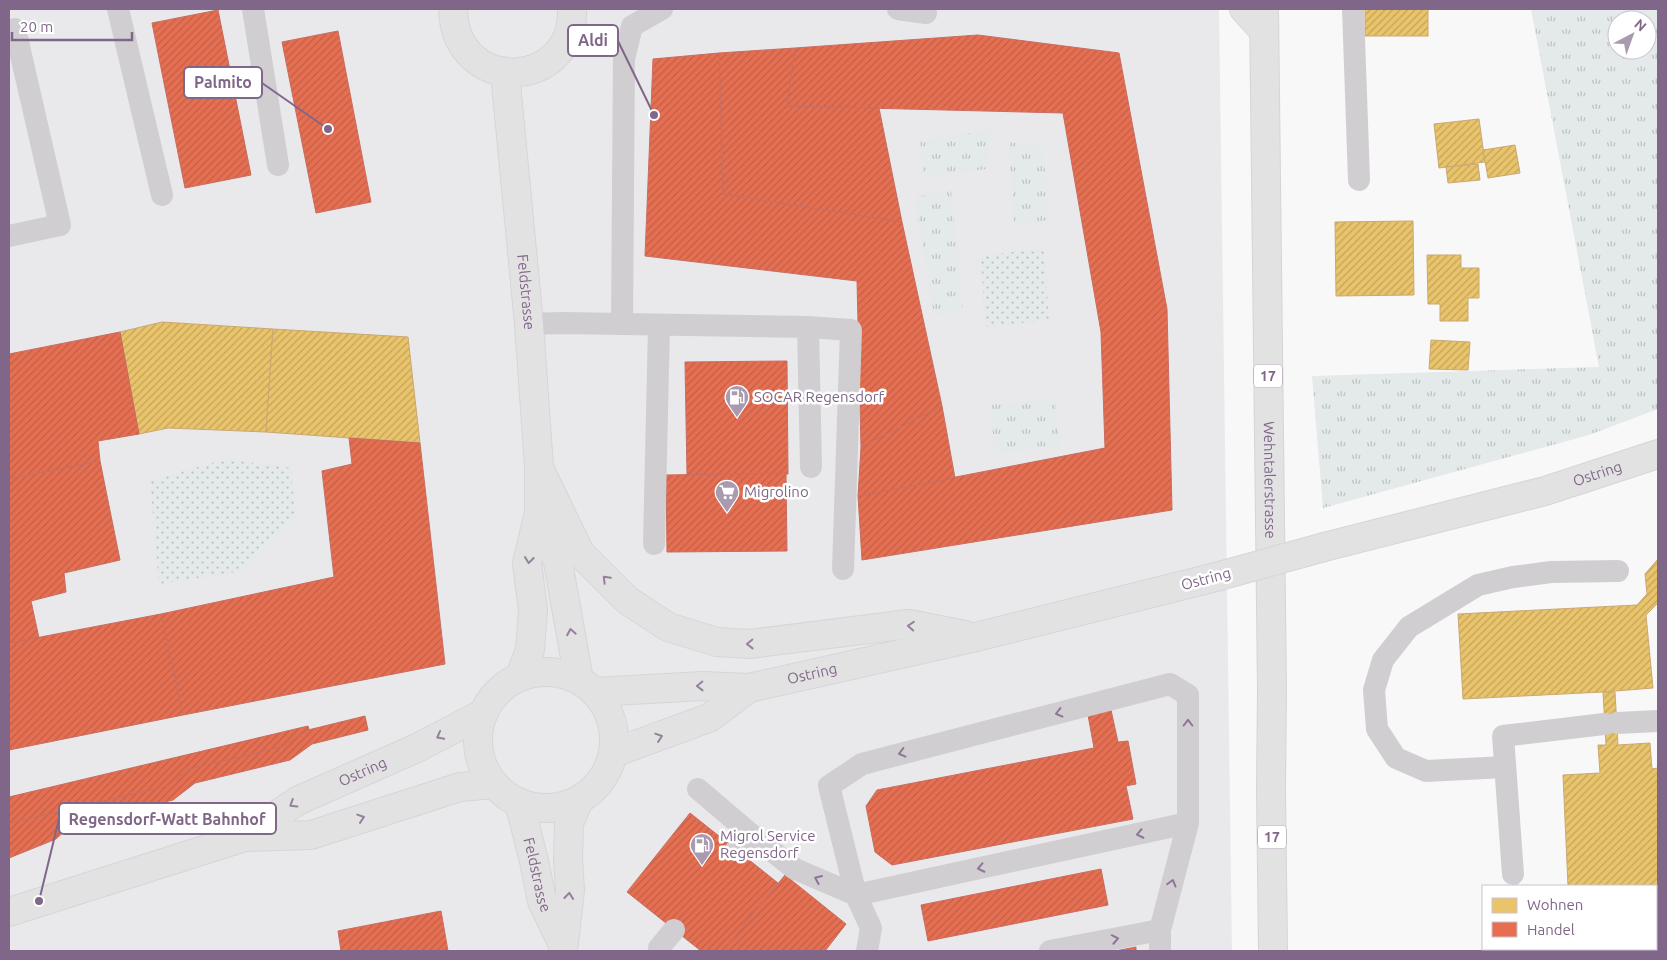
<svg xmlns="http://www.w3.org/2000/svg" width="1667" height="960" viewBox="0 0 1667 960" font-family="Ubuntu,sans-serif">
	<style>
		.built { fill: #e9e8eb }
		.grass { fill: url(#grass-tufts); fill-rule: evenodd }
		.park { fill: url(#park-dots) }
		.homes { fill: url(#homes-hatch); stroke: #caa873 }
		.shops { fill: url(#shops-hatch); stroke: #c86d62 }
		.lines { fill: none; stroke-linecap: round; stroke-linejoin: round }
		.secondary-casing { stroke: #d7d5d7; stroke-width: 30 }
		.primary-casing { stroke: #d6d4d6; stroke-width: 30 }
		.lane { stroke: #d0ced1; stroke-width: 22 }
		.secondary { stroke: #e3e2e3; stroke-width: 28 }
		.primary { stroke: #e3e2e3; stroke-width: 28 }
		.secondary-bridge-casing { stroke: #d7d5d7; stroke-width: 30; stroke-linecap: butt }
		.secondary-bridge { stroke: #e3e2e3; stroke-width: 28 }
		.oneway { stroke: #94809b }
		.oneway2 { stroke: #8c7694 }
		.labels { text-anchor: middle; stroke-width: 5; stroke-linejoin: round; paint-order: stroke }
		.shield { fill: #fff; stroke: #a695ac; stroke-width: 1 }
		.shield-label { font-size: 14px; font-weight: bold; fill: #806789 }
		.street-label { font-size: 15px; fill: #806789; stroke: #fff }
		.poi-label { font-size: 15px; fill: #806789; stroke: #fff; text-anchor: start }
		.leader { fill: none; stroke: #806789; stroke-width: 2 }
		.callout-dot { fill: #806789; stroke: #fff; stroke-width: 2 }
		.callout { fill: #fff; stroke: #806789; stroke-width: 2 }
		.callout-label { font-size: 16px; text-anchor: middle; font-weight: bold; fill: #806789 }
	</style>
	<defs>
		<pattern id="grass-tufts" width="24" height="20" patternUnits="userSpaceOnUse" patternTransform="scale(1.25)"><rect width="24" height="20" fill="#e4e9e9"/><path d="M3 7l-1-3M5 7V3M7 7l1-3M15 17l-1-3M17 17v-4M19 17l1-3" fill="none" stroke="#bec1c3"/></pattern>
		<pattern id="park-dots" width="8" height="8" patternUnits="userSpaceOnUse" patternTransform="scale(1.25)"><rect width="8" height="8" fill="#e4e9e9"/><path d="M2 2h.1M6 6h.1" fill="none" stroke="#bec1c3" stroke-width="1.8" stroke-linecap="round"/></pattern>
		<pattern id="homes-hatch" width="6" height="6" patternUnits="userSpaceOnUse" patternTransform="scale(1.25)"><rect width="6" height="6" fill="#e9c46a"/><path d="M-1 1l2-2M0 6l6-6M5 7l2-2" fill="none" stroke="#c2a35d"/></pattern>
		<pattern id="shops-hatch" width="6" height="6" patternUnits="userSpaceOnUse" patternTransform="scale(1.25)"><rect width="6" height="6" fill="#e76f51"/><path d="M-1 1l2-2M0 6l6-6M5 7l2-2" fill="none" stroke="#c05f49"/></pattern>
	</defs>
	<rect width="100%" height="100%" fill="#f8f8f8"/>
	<polygon class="built" points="9,9 1219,9 1232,951 9,951"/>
	<g class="grass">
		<path d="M 1531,9 L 1658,9 L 1658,409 L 1589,435 L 1323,508 L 1312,376 L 1599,367 ZM 1617,20 L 1647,20 L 1647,50 L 1617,50 Z"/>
		<polygon points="992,129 986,169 924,177 920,142"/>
		<polygon points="1009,142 1043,147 1049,220 1014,224"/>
		<polygon points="951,190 963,311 934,315 915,197"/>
		<polygon points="1055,399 1060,447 995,453 990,405"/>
	</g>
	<g class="park">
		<polygon points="1044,249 1049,320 985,327 981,255"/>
		<polygon points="225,459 291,468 295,517 242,571 159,584 150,481"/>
	</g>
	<g class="homes">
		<rect x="1365" y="9" width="63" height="27"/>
		<polygon points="1479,119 1485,162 1439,168 1434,124"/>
		<polygon points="1515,145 1520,173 1488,178 1483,150"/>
		<polygon points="1478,164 1480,180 1448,183 1446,167"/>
		<polygon points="1413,221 1414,295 1336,296 1335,222"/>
		<polygon points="1427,255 1461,255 1461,268 1479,268 1479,298 1468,298 1468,321 1440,321 1440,304 1428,304"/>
		<polygon points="162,322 273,329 266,432 168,428 139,434 120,332"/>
		<polygon points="273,329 408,337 420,443 266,432"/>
		<polygon points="1431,340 1470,342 1468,370 1429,369"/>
		<polygon points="1658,559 1658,603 1646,615 1653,688 1603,692 1463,699 1458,614 1637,605 1647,594 1645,574"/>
		<polygon points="1603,692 1615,692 1618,745 1650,743 1652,769 1658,768 1658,951 1571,951 1570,949 1656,949 1656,886 1568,886 1563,775 1600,773 1598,745 1606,745"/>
	</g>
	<g class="shops">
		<polygon points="218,10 251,175 185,188 152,23"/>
		<polygon points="338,31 371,202 316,213 282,42"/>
		<polygon points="978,35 1119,53 1167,309 1172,510 862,560 858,496 1105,448 1101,332 1063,113 787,106 795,48"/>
		<polygon points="795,48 787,106 879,108 902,222 723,194 719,53"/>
		<polygon points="719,53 723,194 902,222 942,406 861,447 857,281 645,256 653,59"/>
		<polygon points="120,332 139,434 98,441 100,461 9,479 9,354"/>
		<polygon points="787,361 788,474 687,475 685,362"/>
		<polygon points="942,406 955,478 858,496 861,447"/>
		<polygon points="349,438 420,443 445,664 183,715 161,614 334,577 322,471 352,464"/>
		<polygon points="100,461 120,560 64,573 66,592 31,601 39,638 9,643 9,479"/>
		<polygon points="786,473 787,551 667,552 666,475"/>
		<polygon points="161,614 183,715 9,750 9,643"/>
		<polygon points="1111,710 1118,742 1128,741 1136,784 1126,786 1133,819 892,865 875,852 866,806 877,790 1094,748 1088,715"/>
		<polygon points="365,716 368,730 312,744 290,760 195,783 173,800 72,824 56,839 9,858 9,823 167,786 189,769 284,746 304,731"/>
		<polygon points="308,726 309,729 284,746 189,769 167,786 9,823 9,797"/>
		<polygon points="690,813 778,883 723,951 701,951 627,892"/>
		<polygon points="1101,869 1108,905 928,941 921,905"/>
		<polygon points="785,875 846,924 825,951 723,951"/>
		<polygon points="441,911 448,951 341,951 338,931"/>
		<polygon points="1136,947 1136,951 1115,951"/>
	</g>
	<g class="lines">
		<g class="secondary-casing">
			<g id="secondary">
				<path d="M 453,9 C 455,96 575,91 572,9"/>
				<polyline points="1244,9 1264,31"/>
				<path id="s1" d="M 505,73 L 529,324 L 539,467 L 539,513 L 527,563 L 533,610 L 530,650 L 520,677"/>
				<polyline points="542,474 580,553 627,600 668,627 717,642 750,644 909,624 965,635"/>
				<polyline points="539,513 558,562 579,680"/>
				<path id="s2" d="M 1328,546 L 1545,491 L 1658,454"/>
				<circle cx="546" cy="740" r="68"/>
				<path id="s3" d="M 595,692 L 703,686 L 749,688 L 976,637 L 1212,578"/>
				<polyline points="613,753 709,718 749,688"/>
				<path id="s4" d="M 519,802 L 534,861 L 542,901 L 563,945"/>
				<path id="s5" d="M 245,837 L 297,801 L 417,748 L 484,713"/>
				<polyline points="9,912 245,837 311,835 460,787 494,784"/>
				<polyline points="563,951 570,890 568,859 569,823 579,800"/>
			</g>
		</g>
		<g class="primary-casing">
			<g id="primary">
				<path id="s6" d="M 1264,9 L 1272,690 L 1271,790 L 1273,951"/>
			</g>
		</g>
		<g class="lane">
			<polyline points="118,9 162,195"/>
			<polyline points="253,9 278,165"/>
			<polyline points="898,9 926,13"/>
			<polyline points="1353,9 1359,180"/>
			<polyline points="9,236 60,225 15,29"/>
			<polyline points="529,324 562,323 808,327 811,467"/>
			<polyline points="622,324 624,59 632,26 662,9"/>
			<polyline points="808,327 851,330 843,569"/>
			<polyline points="654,544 659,325"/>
			<polyline points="1617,723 1658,721"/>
			<polyline points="1505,767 1426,771 1396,758 1377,729 1374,690 1383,660 1409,627 1478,585 1513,577 1551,572 1618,571"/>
			<polyline points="698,789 752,835"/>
			<polyline points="736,850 752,835 795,869 856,895 871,928 867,951"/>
			<polyline points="1513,874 1503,736 1604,724"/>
			<polyline points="661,951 659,948 674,930"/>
			<polyline points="1050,951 1160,930"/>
			<polyline points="1160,951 1160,930 1188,823 1188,695 1170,684 862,764 829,786 856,895 1188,823"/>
		</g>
		<use href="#secondary" class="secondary"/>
		<use href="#primary" class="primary"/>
		<g class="secondary-bridge-casing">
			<polyline id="secondary-bridge" points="1212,578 1328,546"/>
		</g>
		<use href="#secondary-bridge" class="secondary-bridge"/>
	</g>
	<defs><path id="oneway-chevron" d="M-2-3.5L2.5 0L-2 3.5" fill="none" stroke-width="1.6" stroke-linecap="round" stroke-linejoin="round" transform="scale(1.25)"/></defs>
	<g class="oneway">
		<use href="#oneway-chevron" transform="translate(529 560) rotate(97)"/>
		<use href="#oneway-chevron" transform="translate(606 579) rotate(-135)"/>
		<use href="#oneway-chevron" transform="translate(911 626) rotate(-176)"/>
		<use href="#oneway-chevron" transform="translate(571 632) rotate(-100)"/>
		<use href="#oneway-chevron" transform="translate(750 644) rotate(179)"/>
		<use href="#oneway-chevron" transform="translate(700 686) rotate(179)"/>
		<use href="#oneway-chevron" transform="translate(440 736) rotate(152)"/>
		<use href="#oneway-chevron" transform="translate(659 737) rotate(-19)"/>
		<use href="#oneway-chevron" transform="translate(293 804) rotate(148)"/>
		<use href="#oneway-chevron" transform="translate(361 818) rotate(-18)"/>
		<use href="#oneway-chevron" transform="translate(569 896) rotate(-84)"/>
	</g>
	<g class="oneway2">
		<use href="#oneway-chevron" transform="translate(1059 713) rotate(166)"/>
		<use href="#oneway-chevron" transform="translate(1188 723) rotate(-90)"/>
		<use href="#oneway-chevron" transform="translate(902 753) rotate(166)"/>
		<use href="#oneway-chevron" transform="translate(1140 834) rotate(168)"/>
		<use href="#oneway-chevron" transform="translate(981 868) rotate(168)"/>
		<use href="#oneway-chevron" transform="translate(818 879) rotate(-157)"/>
		<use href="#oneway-chevron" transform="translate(1172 883) rotate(-75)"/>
		<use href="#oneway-chevron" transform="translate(1115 939) rotate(-11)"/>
	</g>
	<defs>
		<g id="fuel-pin" transform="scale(1.25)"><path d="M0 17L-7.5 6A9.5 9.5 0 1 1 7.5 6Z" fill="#aa9ab0" stroke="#fff"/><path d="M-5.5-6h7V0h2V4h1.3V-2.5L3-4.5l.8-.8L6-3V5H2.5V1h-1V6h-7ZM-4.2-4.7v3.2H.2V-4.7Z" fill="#fff"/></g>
		<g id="supermarket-pin" transform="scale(1.25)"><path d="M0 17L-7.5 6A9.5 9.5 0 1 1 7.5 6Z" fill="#aa9ab0" stroke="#fff"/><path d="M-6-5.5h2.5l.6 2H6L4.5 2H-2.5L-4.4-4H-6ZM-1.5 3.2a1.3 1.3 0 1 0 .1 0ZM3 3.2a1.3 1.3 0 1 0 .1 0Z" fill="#fff"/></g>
	</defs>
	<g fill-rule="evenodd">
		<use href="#fuel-pin" x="737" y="397"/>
		<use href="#supermarket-pin" x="727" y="492"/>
		<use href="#fuel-pin" x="702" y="845"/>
	</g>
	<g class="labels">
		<g class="shield">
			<rect x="1254" y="364.5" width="28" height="23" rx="4"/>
			<rect x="1258" y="825.5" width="28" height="23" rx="4"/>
		</g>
		<g class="shield-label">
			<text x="1268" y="381">17</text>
			<text x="1272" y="842">17</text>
		</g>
		<g class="street-label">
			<text dy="5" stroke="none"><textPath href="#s1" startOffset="220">Feldstrasse</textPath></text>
			<text dy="5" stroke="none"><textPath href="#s2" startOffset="279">Ostring</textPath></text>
			<text dy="5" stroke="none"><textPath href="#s6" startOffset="471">Wehntalerstrasse</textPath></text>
			<text transform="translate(1206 579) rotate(-15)" y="5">Ostring</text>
			<text dy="5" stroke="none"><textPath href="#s3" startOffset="219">Ostring</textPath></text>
			<text dy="5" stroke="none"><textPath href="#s5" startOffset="135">Ostring</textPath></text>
			<text dy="5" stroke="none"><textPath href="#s4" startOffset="75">Feldstrasse</textPath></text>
		</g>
		<g class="poi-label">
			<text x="754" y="402">SOCAR Regensdorf</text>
			<text x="744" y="497">Migrolino</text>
			<text x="720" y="841">Migrol Service<tspan x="720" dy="17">Regensdorf</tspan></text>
		</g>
	</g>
	<path class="leader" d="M654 115L618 41M328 129L262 83M39 901L59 819"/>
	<g class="callout-dot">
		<circle cx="654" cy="115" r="5"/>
		<circle cx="328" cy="129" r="5"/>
		<circle cx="39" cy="901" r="5"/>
	</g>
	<g class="callout">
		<rect x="568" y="25" width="50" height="31" rx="5"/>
		<rect x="184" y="67" width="78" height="31" rx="5"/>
		<rect x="59" y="803" width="217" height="31" rx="5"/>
	</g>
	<g class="callout-label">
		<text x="593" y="46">Aldi</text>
		<text x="223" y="88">Palmito</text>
		<text x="167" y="825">Regensdorf-Watt Bahnhof</text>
	</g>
	<rect width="1667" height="960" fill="none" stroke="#806789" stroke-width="20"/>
	<rect x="1482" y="885" width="175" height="65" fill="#ffffff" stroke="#ccc2d0"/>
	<rect x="1492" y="898" width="25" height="15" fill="#e9c46a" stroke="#ccc2d0"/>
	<text x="1527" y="910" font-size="15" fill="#806789">Wohnen</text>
	<rect x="1492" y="922" width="25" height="15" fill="#e76f51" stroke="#ccc2d0"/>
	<text x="1527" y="935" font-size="15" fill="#806789">Handel</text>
	<g transform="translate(1632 35) rotate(41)"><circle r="24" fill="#ffffff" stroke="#ccc2d0"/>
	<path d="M0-4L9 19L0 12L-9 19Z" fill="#aa9ab0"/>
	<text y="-8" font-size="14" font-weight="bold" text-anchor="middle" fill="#806789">N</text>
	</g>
	<path d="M12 32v8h120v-8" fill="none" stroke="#806789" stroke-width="2.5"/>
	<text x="20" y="32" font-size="15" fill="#806789" stroke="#ffffff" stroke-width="4" paint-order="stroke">20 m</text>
</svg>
